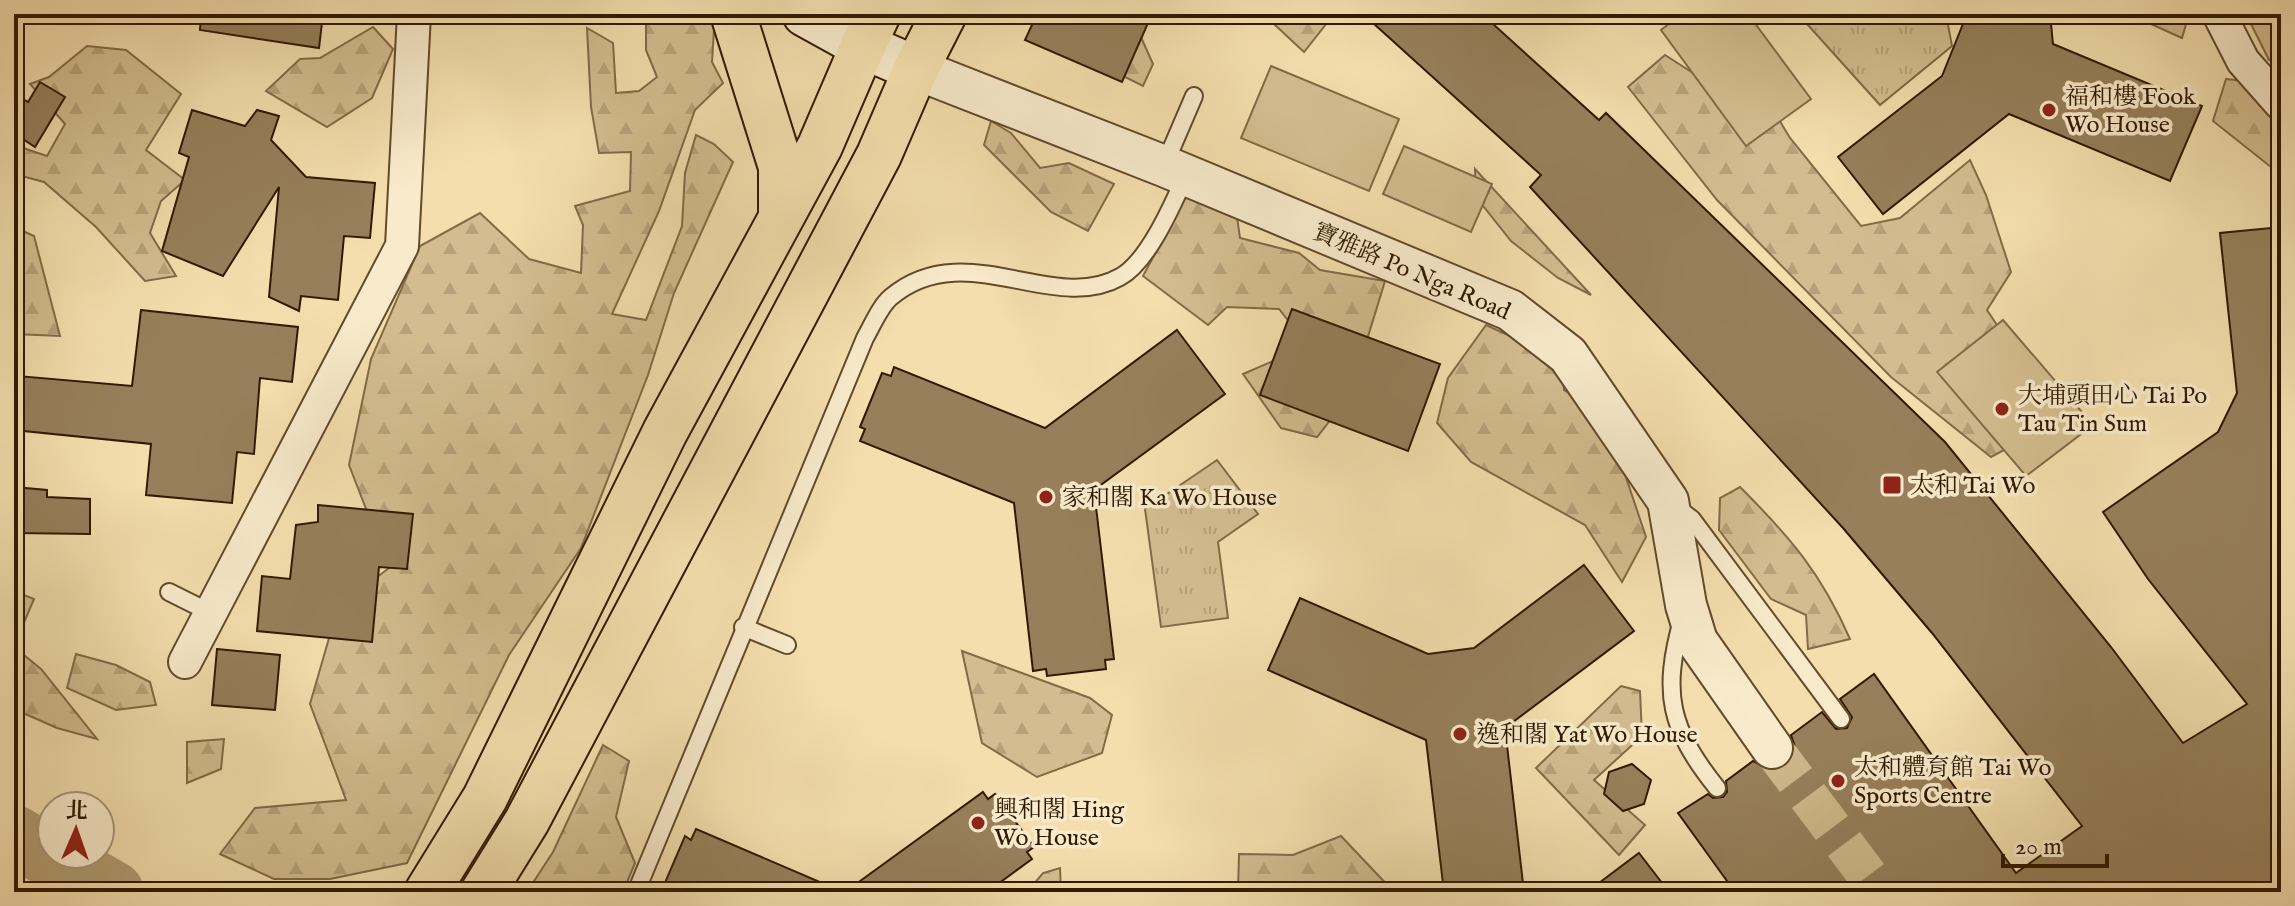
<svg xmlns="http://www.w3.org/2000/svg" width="2295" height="906" viewBox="0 0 2295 906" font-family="'IM FELL English','Noto Serif TC',serif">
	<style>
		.forest { fill: url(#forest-firs); stroke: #826b48; stroke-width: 2 }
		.park { fill: url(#park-tufts); stroke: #826b48; stroke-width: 2 }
		.pitch { fill: #d3bd90; stroke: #826b48; stroke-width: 2 }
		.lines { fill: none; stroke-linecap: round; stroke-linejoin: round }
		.river { stroke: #b29b72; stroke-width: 62 }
		.building { fill: #967f5a; stroke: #311900; stroke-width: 2 }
		.tertiary-tunnel { stroke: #cdb78a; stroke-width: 40; stroke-dasharray: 40 20; stroke-linecap: butt }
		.service-casing { stroke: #624a2b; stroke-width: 20 }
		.minor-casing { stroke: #624a2b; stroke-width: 36 }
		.tertiary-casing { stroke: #624a2b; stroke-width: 44 }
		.secondary-casing { stroke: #311900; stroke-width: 48 }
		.primary-casing { stroke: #311900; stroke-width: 48 }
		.motorway-casing { stroke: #311900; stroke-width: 48 }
		.service { stroke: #f8eaca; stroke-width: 16 }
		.minor { stroke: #f8eaca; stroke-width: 32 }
		.tertiary { stroke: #f8eaca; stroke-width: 40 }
		.secondary { stroke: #f8eaca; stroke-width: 44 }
		.primary { stroke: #f4dead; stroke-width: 44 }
		.motorway { stroke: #f4dead; stroke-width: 44 }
		.poi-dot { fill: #8f2418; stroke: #f8eaca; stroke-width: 3 }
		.labels { text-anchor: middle; stroke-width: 7; stroke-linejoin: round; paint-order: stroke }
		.poi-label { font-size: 24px; fill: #311900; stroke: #f8eaca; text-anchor: start }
		.street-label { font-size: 24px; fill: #311900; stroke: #f8eaca }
	</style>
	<defs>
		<pattern id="forest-firs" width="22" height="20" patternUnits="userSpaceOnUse" patternTransform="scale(2)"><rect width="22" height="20" fill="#d3bd90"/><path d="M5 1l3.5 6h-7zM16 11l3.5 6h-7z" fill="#b6a27a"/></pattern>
		<pattern id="park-tufts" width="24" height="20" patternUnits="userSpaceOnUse" patternTransform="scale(2)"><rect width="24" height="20" fill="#d3bd90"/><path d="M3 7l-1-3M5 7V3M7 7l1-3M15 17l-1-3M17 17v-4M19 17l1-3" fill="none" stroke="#b6a27a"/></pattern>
	</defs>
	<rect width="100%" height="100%" fill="#f4dead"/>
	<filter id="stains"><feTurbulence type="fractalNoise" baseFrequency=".0025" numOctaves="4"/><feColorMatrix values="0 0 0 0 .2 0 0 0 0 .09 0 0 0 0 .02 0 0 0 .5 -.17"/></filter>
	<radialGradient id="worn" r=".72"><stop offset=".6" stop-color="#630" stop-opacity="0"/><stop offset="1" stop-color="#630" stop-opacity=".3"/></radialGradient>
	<g class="forest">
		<polygon points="646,14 715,14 712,62 723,83 695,110 659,211 612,314 646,320 682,226 685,173 696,135 714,144 733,162 674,293 648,375 581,548 509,655 407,863 330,879 274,879 220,854 255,808 346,800 310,704 338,607 389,568 349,465 371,359 420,246 480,213 529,259 581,273 583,225 575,206 630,191 631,152 599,153 591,107 587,28 613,43 616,93 639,91 657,77 646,50"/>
		<polygon points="1263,14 1334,14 1304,52"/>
		<polygon points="2246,14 2281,14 2281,57 2269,60"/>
		<polygon points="373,27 393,49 372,98 327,127 266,91 300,59 320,58"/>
		<polygon points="1140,35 1153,64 1143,86 1121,75"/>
		<polygon points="87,46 126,50 181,94 146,150 185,180 161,201 150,233 176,276 145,281 96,227 44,182 14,174 14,145 47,156 65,124 30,84 49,77"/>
		<polygon points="1665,55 1715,87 1766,98 1790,138 1861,226 1900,218 1970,160 1986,195 2011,272 1987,310 2024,366 2047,427 1991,457 1891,377 1717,200 1628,87"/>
		<polygon points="2226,79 2281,85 2281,175 2213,121"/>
		<polygon points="991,121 1011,133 1040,168 1069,163 1114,184 1088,231 1051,212 984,145"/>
		<polygon points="1475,169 1591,295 1558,278 1511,241 1476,197"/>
		<polygon points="1197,176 1233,189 1240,238 1299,253 1320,270 1385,281 1350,395 1317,437 1281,428 1243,374 1308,346 1279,309 1227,307 1208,325 1143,276"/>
		<polygon points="14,227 34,236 60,336 14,334"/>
		<polygon points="1486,325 1562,360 1564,390 1603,409 1646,537 1622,582 1585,525 1471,462 1437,423 1448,378"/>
		<path d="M 1740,487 C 1791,538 1821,573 1850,639 L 1808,649 L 1806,615 L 1771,599 L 1719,530 L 1720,498 Z"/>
		<polygon points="14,591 34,599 14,646"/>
		<polygon points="14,647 41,669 97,739 57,728 14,709"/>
		<polygon points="962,651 1090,698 1112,715 1102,753 1037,777 982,743"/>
		<polygon points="76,654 116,665 150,682 156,705 116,710 67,688"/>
		<polygon points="1621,686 1640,691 1642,736 1594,780 1645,825 1619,855 1536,768"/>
		<polygon points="224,739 221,769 187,783 187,742"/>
		<polygon points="603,745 629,761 616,817 635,863 623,892 527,892 553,852"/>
		<polygon points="1341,836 1394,892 1238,892 1239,854 1293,855"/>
		<polygon points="1060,868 1061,892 1027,892 1043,873"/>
	</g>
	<g class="park">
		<polygon points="1798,14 1946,14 1952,46 1880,105"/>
		<polygon points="2129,14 2189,14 2182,38"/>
		<polygon points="1217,460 1258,514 1218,542 1228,618 1161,627 1145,509"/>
	</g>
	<g class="pitch">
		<polygon points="1682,14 1748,14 1811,99 1746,146 1661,30"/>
		<polygon points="1271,66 1399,119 1369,191 1241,138"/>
		<polygon points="1404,146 1492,184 1471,232 1383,194"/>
		<polygon points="2003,320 2093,425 2026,476 1937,372"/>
	</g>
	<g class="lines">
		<polyline class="river" points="14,836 113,892"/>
	</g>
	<g class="building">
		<polygon points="201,14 323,14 319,48 200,30"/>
		<polygon points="1037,14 1152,14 1122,82 1025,40"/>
		<polygon points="1363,14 1482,14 1599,120 1606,113 1945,442 2111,647 2183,743 2247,704 2148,579 2103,512 2218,432 2237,393 2220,233 2281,227 2281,892 1735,892 1678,813 1708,794 1713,798 1723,797 1727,792 1726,781 1753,761 1773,771 1786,766 1795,747 1791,735 1822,712 1836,729 1847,728 1852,717 1840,699 1874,674 2016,873 2082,826 1932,633 1843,528 1530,187 1541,175"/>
		<polygon points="1967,14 2050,14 2053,44 2202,106 2170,181 2009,114 1883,214 1838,157 1942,76"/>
		<polygon points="40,82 65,97 35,147 14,133 14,93 28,102"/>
		<polygon points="192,110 245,126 257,110 279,116 271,140 306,177 375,183 370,238 344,236 338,300 301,296 299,311 269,297 279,187 223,276 162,251 189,157 179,153"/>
		<polygon points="1292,309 1440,364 1408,451 1260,395"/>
		<polygon points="141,310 298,327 292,382 260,378 254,454 237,452 232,503 146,495 151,444 14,430 18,376 132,386"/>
		<polygon points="1177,330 1225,394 1094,490 1114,659 1105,660 1106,669 1047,676 1046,669 1033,671 1014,503 860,441 865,429 860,427 882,373 891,376 894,367 1045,428"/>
		<polygon points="14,487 47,490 47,497 90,499 90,534 14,533"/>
		<polygon points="318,505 413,514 407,569 379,567 372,642 257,631 262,576 290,579 296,525 318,522"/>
		<polygon points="1584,565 1634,631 1505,728 1524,892 1444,892 1426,740 1268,670 1300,598 1428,654 1474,648"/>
		<polygon points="217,649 280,655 275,710 212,705"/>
		<polygon points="1632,764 1651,780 1644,804 1623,811 1604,794 1609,772"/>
		<polygon points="983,792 988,799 995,794 1034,847 1027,852 1032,859 987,892 845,892"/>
		<polygon points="696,829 843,892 661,892 685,836 691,840"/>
		<polygon points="1639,853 1669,892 1587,892"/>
	</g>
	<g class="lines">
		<polyline class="tertiary-tunnel" points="1772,748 1880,892"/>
		<g class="service-casing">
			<g id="service">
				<polyline points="1164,166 1194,96"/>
				<polyline points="1676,507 1692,519 1841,719"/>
				<polyline points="169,592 211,613"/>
				<path d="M 1682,620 C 1662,693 1669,728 1717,788"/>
				<polyline points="743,627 787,645"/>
				<path d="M 636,892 L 865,338 C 872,326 880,306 891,297 C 964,235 1053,315 1120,277 C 1148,262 1173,204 1186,175"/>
			</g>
		</g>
		<g class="minor-casing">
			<g id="minor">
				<polyline points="2219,14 2243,61 2281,104"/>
				<polyline points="185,662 402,246 414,14"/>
			</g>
		</g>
		<g class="tertiary-casing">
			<polyline id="tertiary" points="916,69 1164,166 1510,310 1568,355 1668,501 1686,605 1697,641 1772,748"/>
		</g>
		<g class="secondary-casing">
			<polyline id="secondary" points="805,14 863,46 916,69"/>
		</g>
		<g class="primary-casing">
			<g id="primary">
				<polyline points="863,46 878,14"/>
				<polyline points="916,69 944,14"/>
			</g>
		</g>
		<g class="motorway-casing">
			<g id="motorway">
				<polyline points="733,14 781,167 781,211"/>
				<polyline points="427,892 485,798 665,432 820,146 863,46"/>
				<polyline points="483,892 527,821 879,155 916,69"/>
			</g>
		</g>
		<use href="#service" class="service"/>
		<use href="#minor" class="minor"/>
		<use href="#tertiary" class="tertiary"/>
		<use href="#secondary" class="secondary"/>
		<use href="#primary" class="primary"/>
		<use href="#motorway" class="motorway"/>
	</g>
	<g class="poi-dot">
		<circle cx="2049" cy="110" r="8"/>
		<circle cx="2002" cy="409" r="8"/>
		<rect x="1882" y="475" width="20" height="20" rx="4"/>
		<circle cx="1046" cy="497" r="8"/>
		<circle cx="1460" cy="734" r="8"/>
		<circle cx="1838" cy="781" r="8"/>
		<circle cx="978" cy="823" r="8"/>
	</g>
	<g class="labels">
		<g class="poi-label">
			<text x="2065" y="104">福和樓 Fook<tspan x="2065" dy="28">Wo House</tspan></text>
			<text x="2018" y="403">大埔頭田心 Tai Po<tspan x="2018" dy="28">Tau Tin Sum</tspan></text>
			<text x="1910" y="493">太和 Tai Wo</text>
			<text x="1062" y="505">家和閣 Ka Wo House</text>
			<text x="1476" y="742">逸和閣 Yat Wo House</text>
			<text x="1854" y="775">太和體育館 Tai Wo<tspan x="1854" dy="28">Sports Centre</tspan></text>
			<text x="994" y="817">興和閣 Hing<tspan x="994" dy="28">Wo House</tspan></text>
		</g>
		<g class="street-label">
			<text transform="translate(1412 271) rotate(23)" y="8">寶雅路 Po Nga Road</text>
		</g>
	</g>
	<rect width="2295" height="906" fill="none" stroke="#f4dead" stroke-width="48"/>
	<rect x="16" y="16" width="2263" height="874" fill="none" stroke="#311900" stroke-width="4"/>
	<rect x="24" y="24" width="2247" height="858" fill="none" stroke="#311900" stroke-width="2"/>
	<g transform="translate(76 830) rotate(2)"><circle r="38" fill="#f8eaca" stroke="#a89679" stroke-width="2"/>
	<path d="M0-6L14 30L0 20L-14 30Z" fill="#8f2418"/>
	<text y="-12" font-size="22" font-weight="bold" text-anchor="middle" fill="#311900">北</text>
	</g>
	<path d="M2003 854v12h104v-12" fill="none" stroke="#311900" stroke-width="4"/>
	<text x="2015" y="854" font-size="24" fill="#311900" stroke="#f8eaca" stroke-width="6" paint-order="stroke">20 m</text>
	<rect width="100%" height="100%" filter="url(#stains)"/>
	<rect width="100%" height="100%" fill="url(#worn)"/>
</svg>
